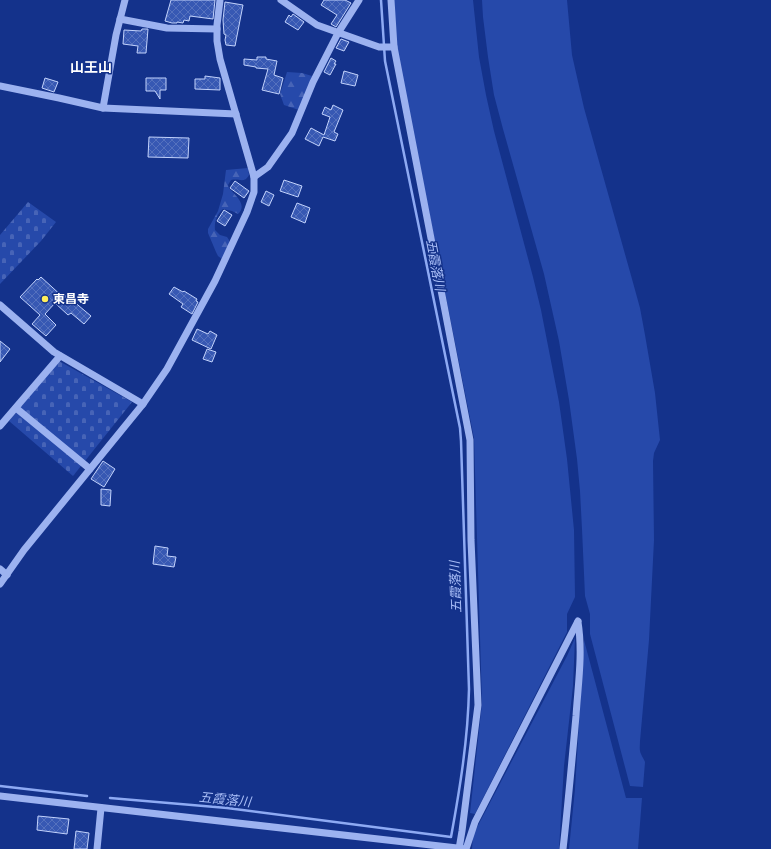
<svg xmlns="http://www.w3.org/2000/svg" width="771" height="849" viewBox="0 0 771 849" font-family="Lato,'Noto Sans JP',sans-serif">
	<style>
		.green { fill: #2649aa }
		.forest { fill: url(#forest-firs) }
		.cemetery { fill: url(#cemetery-stones) }
		.lines { fill: none; stroke-linecap: round; stroke-linejoin: round }
		.stream { stroke: #8eaaf3; stroke-width: 2.5 }
		.building { fill: url(#building-cross-hatch); stroke: #c2d2fc }
		.minor { stroke: #9cb2f0; stroke-width: 7 }
		.poi-dot { fill: #ffee5b; stroke: #14328b; stroke-width: 1.5 }
		.labels { text-anchor: middle; stroke-width: 3; stroke-linejoin: round; paint-order: stroke }
		.poi-label { font-size: 12px; font-weight: bold; fill: #fff; stroke: #14328b; text-anchor: start }
		.water-label { font-size: 13px; font-style: italic; fill: #a8bdf7; stroke: #14328b }
		.quarter-label { font-size: 14px; font-weight: bold; fill: #fff; stroke: #14328b }
	</style>
	<defs>
		<pattern id="forest-firs" width="22" height="20" patternUnits="userSpaceOnUse"><rect width="22" height="20" fill="#2649aa"/><path d="M5 1l3.5 6h-7zM16 11l3.5 6h-7z" fill="#4764b7"/></pattern>
		<pattern id="cemetery-stones" width="16" height="16" patternUnits="userSpaceOnUse"><rect width="16" height="16" fill="#2649aa"/><path d="M2 7V4a2 2 0 0 1 4 0v3zM10 15v-3a2 2 0 0 1 4 0v3z" fill="#4764b7"/></pattern>
		<pattern id="building-cross-hatch" width="8" height="8" patternUnits="userSpaceOnUse"><rect width="8" height="8" fill="#3758b3"/><path d="M0 0l8 8M0 8l8-8" fill="none" stroke="#5571be"/></pattern>
	</defs>
	<rect width="100%" height="100%" fill="#14328b"/>
	<g class="green">
		<polygon points="394,0 473,0 479,57 486,95 494,131 533,277 541,310 559,402 567,459 574,530 575,597 567,614 567,632 475,814 470,813 482,703 474,438 397,51"/>
		<path d="M 482,0 L 567,0 L 572,55 L 584,108 L 632,279 L 640,308 L 645,335 L 655,393 L 660,440 L 654,453 L 653,461 L 654,540 L 649,640 L 640,741 C 640,745 639,750 641,754 C 642,757 644,759 645,762 L 643,787 L 630,786 L 590,634 L 590,614 L 585,596 L 582,529 L 580,491 L 577,459 L 569,400 L 559,341 L 544,274 L 503,129 L 494,95 L 488,57 L 483,17 Z"/>
		<polygon points="575,638 573,686 564,766 559,849 472,849 473,835 567,656"/>
		<polygon points="584,640 626,798 642,798 638,849 569,849 575,789"/>
	</g>
	<g class="forest">
		<polygon points="287,72 302,73 312,76 299,110 284,105 280,94"/>
		<path d="M 248,168 L 249,175 C 244,184 240,178 231,180 L 228,185 L 229,188 C 235,195 248,205 238,214 L 232,211 L 223,209 C 217,214 214,222 215,230 L 220,235 L 227,237 L 229,240 L 229,244 L 222,259 L 218,256 L 216,252 L 208,233 L 208,229 L 218,211 L 223,194 L 226,170 Z"/>
	</g>
	<g class="cemetery">
		<polygon points="28,202 56,222 41,241 0,284 0,235"/>
		<polygon points="59,361 132,402 73,476 9,421"/>
	</g>
	<g class="lines">
		<g class="stream">
			<polyline points="0,786 87,796"/>
			<path d="M 110,798 L 227,808 L 451,837 C 460,788 468,739 469,689 L 461,441 L 460,428 L 385,61 L 381,0"/>
		</g>
	</g>
	<g class="building">
		<polygon points="171,0 215,0 213,19 190,16 189,21 184,20 183,23 177,22 177,23 172,23 165,21"/>
		<polygon points="324,0 345,0 351,3 336,27 331,24 337,15 321,5"/>
		<polygon points="225,2 243,5 235,46 226,45 225,40 226,35 224,34 223,20"/>
		<polygon points="293,14 304,22 298,30 285,22 289,15 291,17"/>
		<polygon points="142,29 148,29 146,53 137,53 138,46 123,44 124,30 141,31"/>
		<polygon points="341,39 349,42 344,51 336,48"/>
		<polygon points="257,57 266,57 266,59 277,61 274,75 283,78 279,94 262,90 268,69 256,68 256,67 244,65 244,59 257,60"/>
		<polygon points="331,58 336,61 334,64 336,64 330,75 324,72"/>
		<polygon points="344,71 358,75 355,86 341,83"/>
		<polygon points="205,76 220,78 220,90 195,89 195,79 205,79"/>
		<polygon points="45,78 58,82 54,92 42,88"/>
		<polygon points="146,78 166,78 166,90 160,90 160,99 155,91 146,91"/>
		<polygon points="333,105 343,110 334,132 338,134 335,141 323,137 319,146 305,139 311,128 324,135 330,117 322,114 325,107 331,110"/>
		<polygon points="149,137 189,138 188,158 148,157"/>
		<polygon points="284,180 302,186 298,197 280,191"/>
		<polygon points="235,181 249,191 244,198 230,188"/>
		<polygon points="266,191 274,195 269,206 261,202"/>
		<polygon points="297,203 310,208 305,223 291,217"/>
		<polygon points="224,210 232,215 225,226 217,221"/>
		<polygon points="41,277 64,298 66,295 91,316 84,324 71,313 68,315 55,303 45,314 56,325 46,336 32,324 40,315 20,297 37,279 38,280"/>
		<polygon points="174,287 183,292 184,291 197,299 196,301 198,302 192,314 181,307 183,304 169,294"/>
		<polygon points="197,329 208,334 210,331 217,335 211,349 192,340"/>
		<polygon points="0,341 10,349 0,362"/>
		<polygon points="207,349 216,352 212,362 203,359"/>
		<polygon points="103,461 115,469 104,487 91,479"/>
		<polygon points="101,489 111,490 110,506 101,505"/>
		<polygon points="155,546 168,548 167,556 176,557 174,567 153,564"/>
		<polygon points="38,816 69,819 67,834 37,830"/>
		<polygon points="76,831 89,833 87,849 74,849"/>
	</g>
	<g class="lines">
		<g class="minor">
			<polyline points="281,0 317,25 379,47 394,47"/>
			<polyline points="391,0 394,47 470,440 471,540 478,705 462,831 459,849"/>
			<polyline points="120,19 167,28 217,29"/>
			<polyline points="0,86 59,98 103,108 236,114"/>
			<polyline points="103,108 116,35 125,0"/>
			<polyline points="254,177 268,167 292,133 313,82 338,33 359,0"/>
			<polyline points="0,305 54,352 143,404"/>
			<polyline points="16,408 90,469"/>
			<polyline points="0,426 60,356"/>
			<polyline points="0,569 7,575"/>
			<polyline points="0,584 24,550 143,404 167,369 215,281 247,212 254,192 254,177 220,59 217,41 217,25 220,0"/>
			<polyline points="0,796 466,849 475,822 578,621"/>
			<polyline points="97,849 101,808"/>
			<path d="M 563,849 C 568,805 572,760 576,716 C 578,685 583,653 578,622"/>
		</g>
	</g>
	<circle class="poi-dot" cx="45" cy="299" r="4"/>
	<g class="labels">
		<g class="poi-label">
			<text x="53" y="303">東昌寺</text>
		</g>
		<g class="water-label">
			<text transform="translate(436 265) rotate(79)" y="5">五霞落川</text>
			<text transform="translate(455 587) rotate(-92)" y="5">五霞落川</text>
			<text transform="translate(225 799) rotate(6)" y="5">五霞落川</text>
		</g>
		<g class="quarter-label">
			<text x="91" y="72">山王山</text>
		</g>
	</g>
</svg>
